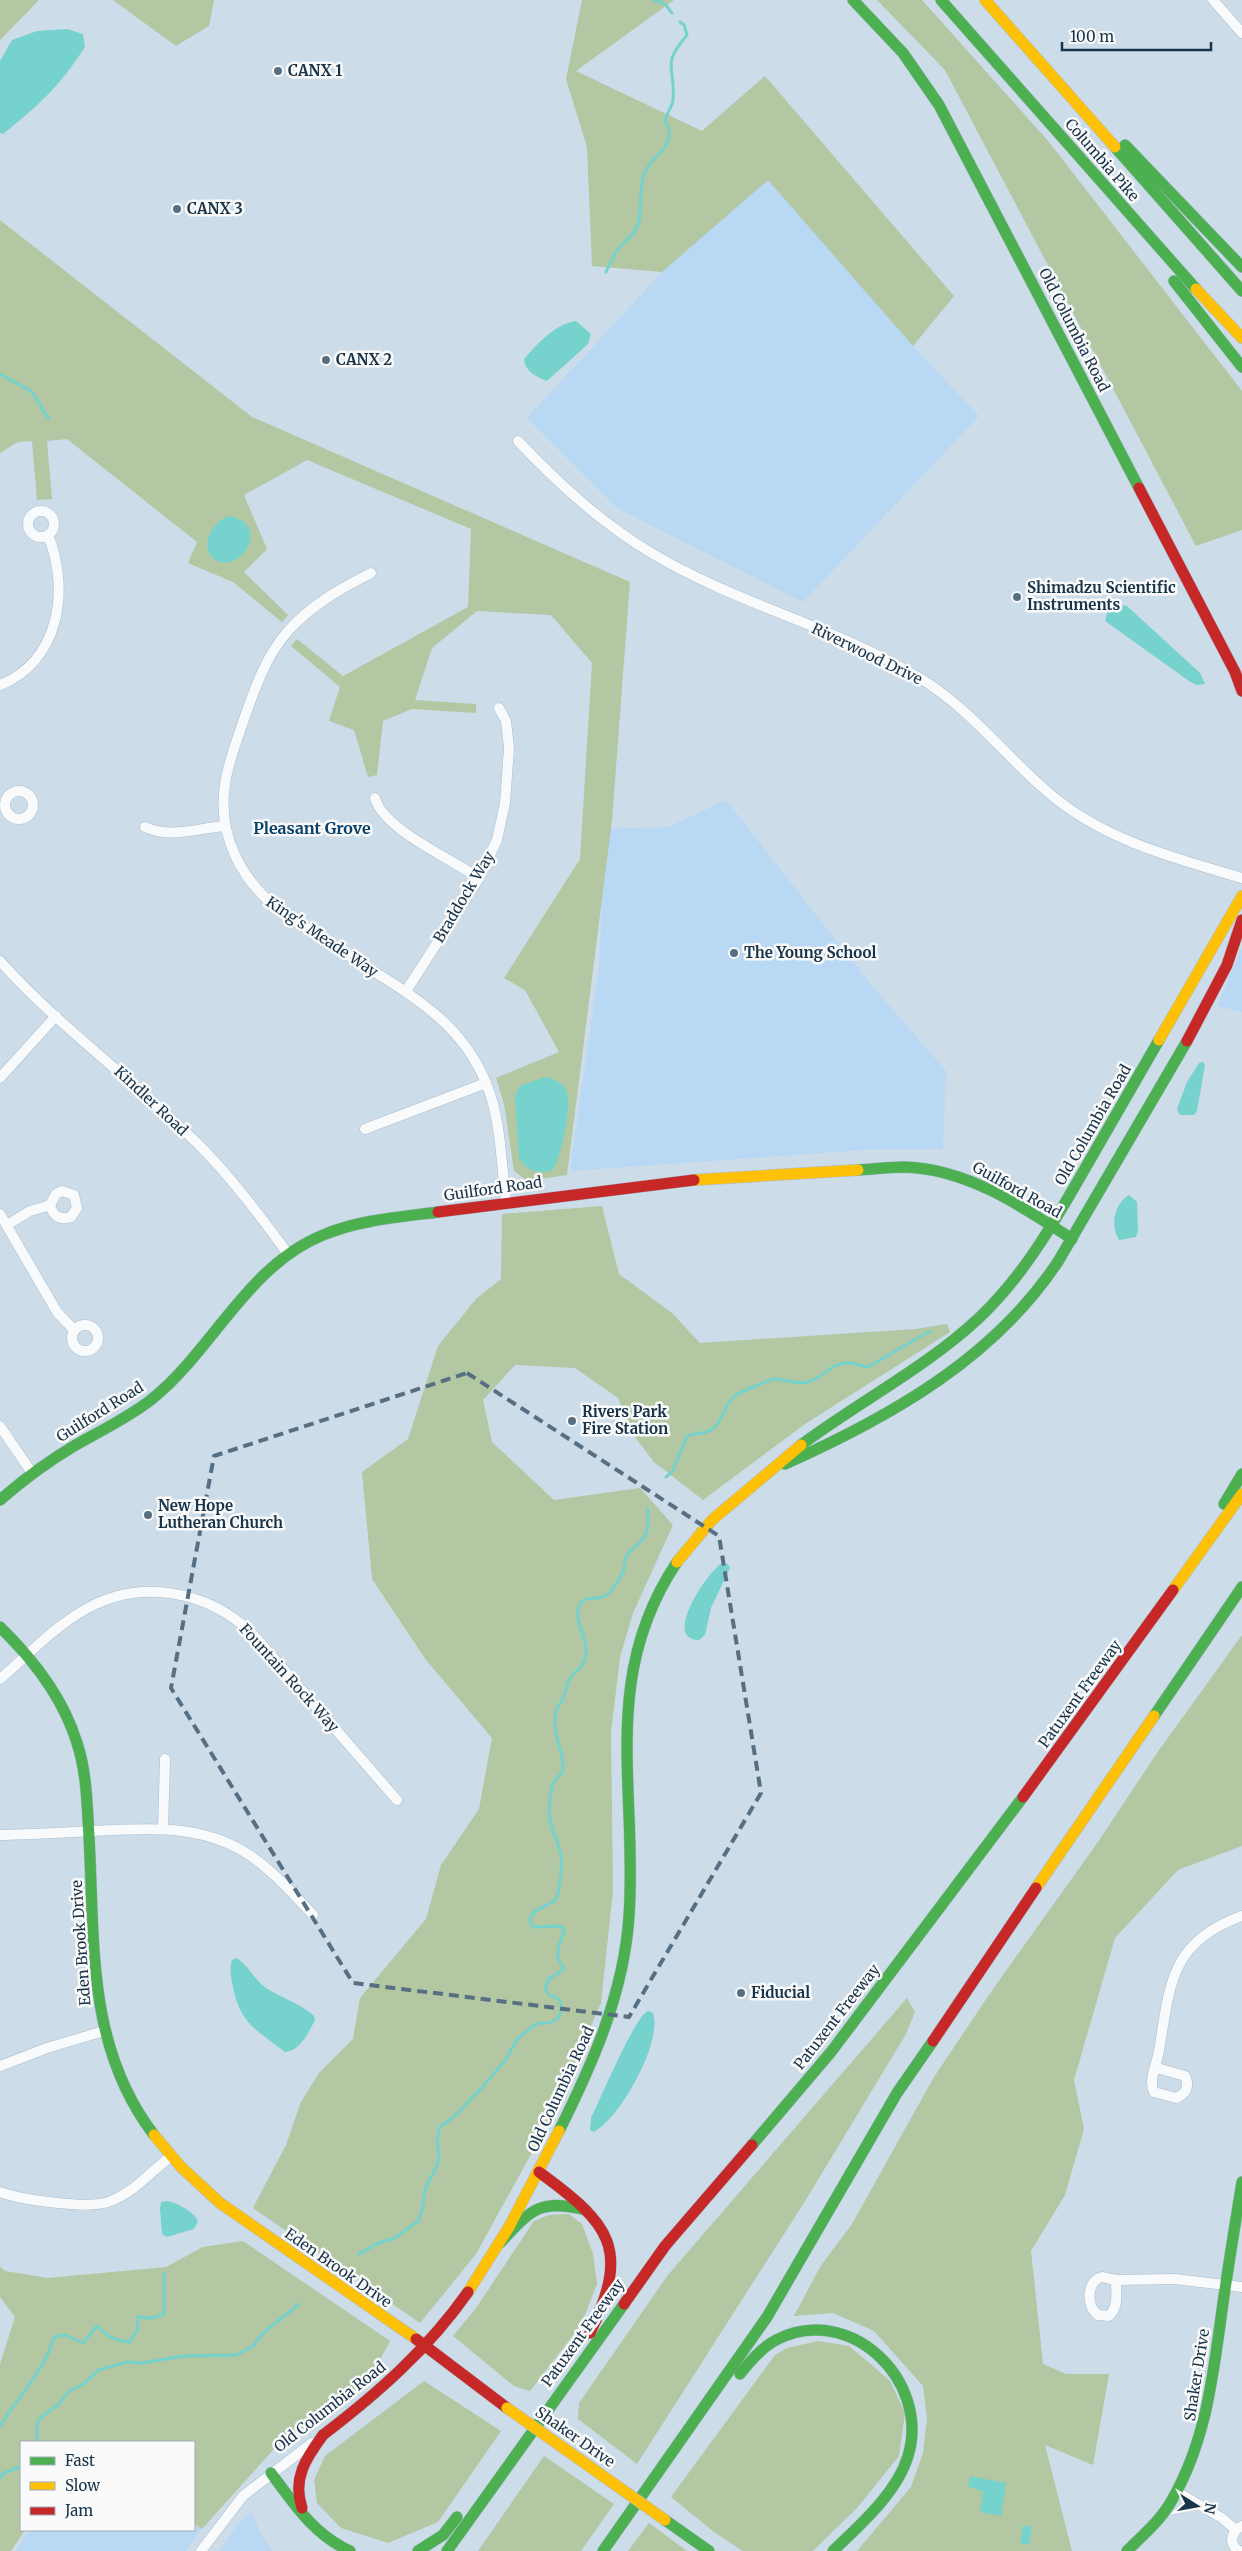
<svg xmlns="http://www.w3.org/2000/svg" width="1242" height="2551" viewBox="0 0 1242 2551" font-family="Merriweather,serif">
	<style>
		.built { fill: #b9d8f3 }
		.green { fill: #b2c7a2 }
		.water { fill: #76d2cc }
		.lines { fill: none; stroke-linecap: round; stroke-linejoin: round }
		.stream { stroke: #76d2cc; stroke-width: 3 }
		.street-casing { stroke: #a8bccc; stroke-width: 11 }
		.fast-casing { stroke: #a8bccc; stroke-width: 12 }
		.slow-casing { stroke: #a8bccc; stroke-width: 12 }
		.jam-casing { stroke: #a8bccc; stroke-width: 12 }
		.street { stroke: #f8fafc; stroke-width: 10 }
		.fast { stroke: #4caf50; stroke-width: 11 }
		.slow { stroke: #ffc107; stroke-width: 11 }
		.jam { stroke: #c62828; stroke-width: 11 }
		.slow-bridge-casing { stroke: #a8bccc; stroke-width: 12; stroke-linecap: butt }
		.slow-bridge { stroke: #ffc107; stroke-width: 11 }
		.marked { fill: none; stroke: #576f82; stroke-width: 4; stroke-dasharray: 10 6; stroke-linejoin: round }
		.poi-dot { fill: #576f82; stroke: #fafafa; stroke-width: 2 }
		.labels { text-anchor: middle; stroke-width: 5; stroke-linejoin: round; paint-order: stroke }
		.poi-label { font-size: 15px; font-weight: bold; fill: #17344a; stroke: #fafafa; text-anchor: start }
		.street-label { font-size: 15px; fill: #17344a; stroke: #fafafa }
		.neighbourhood-label { font-size: 16px; font-weight: bold; fill: #074167; stroke: #fafafa }
	</style>
	<rect width="100%" height="100%" fill="#cddce9"/>
	<g class="built">
		<polygon points="768,179 913,346 979,416 803,602 617,508 527,418 662,272"/>
		<polygon points="726,800 868,981 946,1071 943,1149 878,1149 570,1171 599,968 605,829 668,827"/>
		<polygon points="1242,948 1242,1012 1217,1006"/>
		<polygon points="252,2513 260,2533 272,2551 219,2551 240,2521"/>
		<polygon points="194,2524 202,2529 186,2551 16,2551 29,2530 194,2530"/>
	</g>
	<g class="green">
		<polygon points="0,0 39,0 0,40"/>
		<polygon points="113,0 214,0 209,26 176,46"/>
		<polygon points="582,0 674,0 576,71 702,131 765,76 954,296 913,346 768,180 662,272 592,266 587,147 566,79"/>
		<polygon points="877,0 922,0 1049,142 1242,391 1242,530 1196,546 945,70"/>
		<polygon points="0,220 252,417 630,582 612,820 567,1175 527,1181 514,1171 504,1104 496,1078 559,1052 525,990 504,978 580,859 592,663 551,615 477,611 432,648 415,700 476,704 476,713 412,709 383,721 377,775 368,777 354,730 329,721 340,687 291,646 297,639 343,676 468,607 471,529 307,460 244,495 267,549 244,572 288,615 282,622 233,582 188,563 197,542 67,439 47,441 52,499 37,500 32,441 18,442 0,453"/>
		<polygon points="602,1206 619,1274 672,1313 700,1343 915,1329 947,1324 950,1332 805,1424 703,1500 654,1462 631,1432 618,1398 575,1368 515,1365 483,1400 492,1442 554,1500 640,1488 673,1525 633,1613 620,1657 611,1733 613,1891 601,2003 551,2118 476,2254 420,2323 253,2208 286,2145 301,2102 319,2073 353,2039 360,1998 426,1919 441,1865 479,1809 492,1738 426,1660 372,1579 362,1472 408,1439 438,1346 476,1299 501,1279 502,1214"/>
		<polygon points="1242,1635 1242,1846 1178,1870 1115,1938 1074,2080 1084,2129 1065,2195 1031,2251 1043,2364 1066,2374 1109,2374 1093,2465 1045,2445 1072,2551 857,2551 911,2487 923,2453 927,2419 923,2386 874,2331 833,2313 794,2316 820,2267 852,2224 934,2077 993,1989 1098,1842 1157,1753"/>
		<polygon points="907,1998 915,2012 906,2034 807,2198 637,2464 578,2419 579,2403 668,2275"/>
		<polygon points="569,2214 582,2224 593,2254 597,2284 581,2325 530,2391 514,2386 453,2336 476,2308 534,2221 549,2215"/>
		<polygon points="243,2241 390,2341 371,2377 273,2450 202,2529 194,2524 194,2442 21,2442 21,2530 25,2530 11,2551 0,2551 0,2364 15,2317 0,2297 0,2267 5,2271 48,2278 166,2267 203,2247"/>
		<polygon points="818,2341 849,2346 867,2361 890,2381 905,2413 899,2456 857,2508 813,2551 743,2551 714,2532 671,2497 775,2355 787,2348"/>
		<polygon points="424,2381 501,2431 438,2522 388,2543 341,2528 317,2503 314,2480 325,2456"/>
		<polygon points="544,2456 614,2504 581,2551 478,2551"/>
		<polygon points="649,2523 687,2551 628,2551"/>
	</g>
	<g class="water">
		<path d="M 67,29 L 83,34 L 85,47 C 59,87 39,105 3,134 L 0,133 L 0,61 L 12,40 L 37,31 Z"/>
		<path d="M 576,321 L 591,334 L 588,344 L 547,381 C 537,378 524,370 524,359 C 537,344 555,324 576,321 Z"/>
		<path d="M 229,516 C 276,525 234,582 211,556 C 200,542 215,520 229,516 Z"/>
		<polygon points="1114,604 1127,606 1200,673 1205,684 1197,685 1189,681 1105,621 1108,609"/>
		<polygon points="1203,1062 1205,1065 1197,1111 1194,1115 1180,1115 1177,1109 1187,1082 1199,1063"/>
		<path d="M 545,1077 C 552,1079 561,1081 565,1088 C 574,1102 561,1156 553,1170 C 539,1175 526,1171 519,1158 L 515,1096 L 520,1086 Z"/>
		<path d="M 1129,1195 L 1137,1202 L 1138,1231 L 1136,1237 L 1119,1240 C 1110,1225 1114,1204 1129,1195 Z"/>
		<path d="M 722,1563 L 728,1564 L 730,1568 L 711,1608 L 705,1635 L 699,1640 C 662,1640 707,1572 722,1563 Z"/>
		<path d="M 236,1958 C 248,1964 254,1980 266,1988 C 281,1998 300,2003 314,2016 L 315,2020 C 309,2032 300,2051 285,2052 C 257,2030 240,2024 233,1987 C 231,1977 229,1969 232,1960 Z"/>
		<path d="M 648,2011 L 653,2013 C 663,2042 620,2118 594,2132 L 590,2130 L 591,2118 C 599,2102 636,2014 648,2011 Z"/>
		<path d="M 167,2201 C 177,2203 193,2211 198,2221 L 194,2229 L 167,2237 L 162,2234 L 160,2208 L 161,2202 Z"/>
		<polygon points="970,2476 1006,2483 1001,2516 980,2512 983,2492 968,2486"/>
		<polygon points="1023,2525 1032,2527 1029,2545 1020,2543"/>
	</g>
	<g class="lines">
		<g class="stream">
			<polyline points="654,0 665,4 672,13"/>
			<path d="M 606,272 C 610,263 614,253 621,246 C 626,240 633,235 636,229 C 644,215 637,190 645,172 C 654,151 679,147 665,121 C 666,113 672,108 673,100 C 676,65 660,67 687,35 L 684,25 L 680,22"/>
			<polyline points="0,374 31,391 49,419"/>
			<path d="M 666,1477 L 672,1472 L 687,1436 C 696,1432 708,1435 715,1427 C 723,1418 726,1402 736,1395 C 738,1393 772,1379 774,1379 C 787,1379 795,1385 808,1382 C 824,1378 831,1362 849,1363 C 855,1363 861,1366 868,1367 L 930,1331"/>
			<path d="M 359,2254 L 378,2243 L 395,2238 L 418,2221 L 422,2211 L 425,2189 L 437,2166 L 439,2155 L 437,2139 L 440,2127 L 456,2115 L 484,2085 L 505,2061 L 517,2039 L 537,2023 C 555,2025 564,2018 560,2000 L 548,1994 L 545,1987 L 549,1979 L 564,1969 C 562,1965 559,1961 558,1957 C 555,1948 564,1939 564,1929 L 560,1926 L 533,1927 C 522,1911 546,1908 555,1900 C 560,1894 562,1865 561,1856 C 559,1841 548,1825 549,1809 C 550,1802 550,1789 553,1783 C 557,1776 564,1775 563,1765 C 562,1747 550,1728 557,1709 C 559,1705 562,1701 564,1696 C 566,1692 566,1686 568,1682 C 573,1670 584,1670 586,1654 C 588,1638 573,1621 579,1606 C 585,1593 600,1602 608,1594 C 613,1589 620,1578 623,1572 C 625,1567 624,1562 626,1557 C 631,1547 644,1543 647,1531 C 649,1524 646,1517 648,1509"/>
			<path d="M 0,2426 C 18,2396 44,2372 54,2337 L 65,2335 L 83,2343 L 97,2326 C 107,2337 116,2341 130,2342 L 137,2331 L 138,2317 L 152,2318 L 164,2314 L 164,2273"/>
			<polyline points="37,2442 37,2424 40,2418 59,2404 68,2392 85,2383 98,2370 127,2362 142,2363 183,2356 237,2355 253,2346 263,2333 299,2304"/>
			<polyline points="0,2478 2,2474 21,2466"/>
		</g>
		<g class="street-casing">
			<g id="street">
				<polyline points="1213,0 1242,33"/>
				<path d="M 518,441 C 559,484 601,523 653,554 C 737,604 835,627 918,677 C 970,708 1005,756 1050,794 C 1106,841 1174,858 1242,878"/>
				<circle cx="41" cy="524" r="13"/>
				<path d="M 371,573 C 340,589 311,605 288,631 C 266,656 255,688 244,719 C 237,741 228,762 225,784 C 217,836 242,882 282,912 C 309,930 335,947 362,964 C 420,1000 471,1030 492,1100 C 501,1132 502,1169 506,1202"/>
				<path d="M 0,685 C 60,661 70,589 48,535"/>
				<circle cx="19" cy="805" r="14"/>
				<path d="M 375,798 C 384,830 450,858 479,878"/>
				<path d="M 145,827 C 170,839 198,828 225,826"/>
				<path d="M 0,961 C 62,1030 139,1084 204,1150 C 235,1182 262,1218 288,1254"/>
				<polyline points="406,991 479,878 497,840 505,803 509,748 506,721 499,708"/>
				<polyline points="0,1078 56,1016"/>
				<polyline points="365,1129 486,1083"/>
				<polyline points="0,1214 57,1312 74,1330"/>
				<path d="M 7,1225 L 30,1211 L 50,1205 L 56,1194 L 62,1191 L 74,1195 L 77,1208 L 71,1217 C 60,1221 53,1216 50,1205"/>
				<circle cx="85" cy="1338" r="13"/>
				<polyline points="0,1426 32,1473"/>
				<path d="M 0,1679 C 28,1655 54,1627 86,1609 C 142,1578 207,1591 252,1633 L 397,1800"/>
				<polyline points="163,1829 165,1759"/>
				<path d="M 0,1835 C 30,1834 61,1833 91,1831 C 143,1829 196,1823 243,1851 C 270,1867 291,1892 313,1915"/>
				<polyline points="0,2066 47,2048 104,2031"/>
				<path d="M 1157,2068 L 1185,2076 C 1190,2086 1186,2094 1176,2098 L 1154,2092 C 1148,2081 1157,2063 1159,2051 C 1170,1984 1170,1942 1242,1916"/>
				<path d="M 0,2192 C 22,2200 90,2210 111,2201 C 133,2193 152,2171 170,2157"/>
				<path d="M 1116,2280 L 1102,2277 C 1086,2281 1086,2307 1098,2315 L 1109,2316 C 1119,2306 1116,2293 1116,2280 L 1175,2279 L 1242,2287"/>
				<polyline points="1177,2492 1222,2518 1236,2530"/>
				<polyline points="201,2551 243,2496 312,2443"/>
				<path d="M 1240,2551 C 1231,2547 1230,2538 1236,2530 L 1242,2526"/>
			</g>
		</g>
		<g class="fast-casing">
			<g id="fast">
				<polyline points="853,0 903,53 939,105 1139,488"/>
				<polyline points="941,0 1196,289"/>
				<polyline points="1125,145 1242,267"/>
				<polyline points="1115,147 1242,291"/>
				<polyline points="1174,281 1242,367"/>
				<path d="M 858,1170 C 874,1169 889,1167 905,1167 C 967,1169 1022,1206 1072,1239"/>
				<path d="M 801,1445 C 860,1401 927,1367 980,1317 C 1024,1275 1053,1224 1083,1172 C 1108,1128 1134,1084 1159,1040"/>
				<path d="M 785,1464 C 890,1417 995,1358 1059,1260 L 1187,1041"/>
				<path d="M 0,1500 C 23,1480 47,1462 74,1446 C 100,1431 128,1418 152,1399 C 213,1350 247,1266 323,1235 C 359,1220 399,1217 438,1212"/>
				<polyline points="1224,1504 1242,1474"/>
				<path d="M 0,1627 C 34,1660 63,1697 77,1743 C 87,1773 87,1805 89,1837 C 95,1942 86,2046 154,2135"/>
				<polyline points="1154,1716 1242,1587"/>
				<path d="M 559,2131 C 593,2063 624,1993 629,1916 C 638,1790 599,1678 677,1562"/>
				<polyline points="752,2145 831,2052 1023,1797"/>
				<path d="M 500,2243 C 531,2210 539,2198 586,2210"/>
				<path d="M 740,2374 C 750,2361 761,2348 776,2340 C 849,2302 931,2380 908,2456 C 897,2493 860,2525 833,2551"/>
				<path d="M 271,2473 C 294,2504 314,2535 350,2551"/>
				<polyline points="665,2520 709,2551"/>
				<polyline points="418,2551 443,2535 457,2517"/>
				<polyline points="447,2551 624,2304"/>
				<polyline points="603,2551 767,2317 897,2093 933,2041"/>
				<path d="M 1127,2551 C 1143,2535 1161,2520 1172,2500 C 1206,2441 1213,2376 1222,2310 C 1228,2267 1235,2225 1242,2182"/>
			</g>
		</g>
		<g class="slow-casing">
			<g id="slow">
				<polyline points="985,0 1115,147"/>
				<polyline points="1196,289 1242,338"/>
				<polyline points="1159,1040 1242,896"/>
				<polyline points="694,1180 858,1170"/>
				<polyline points="677,1562 712,1520 801,1445"/>
				<polyline points="1173,1590 1242,1494"/>
				<polyline points="1036,1888 1154,1716"/>
				<polyline points="154,2135 181,2167 220,2203 416,2339"/>
				<polyline points="468,2292 509,2227 559,2131"/>
			</g>
		</g>
		<g class="jam-casing">
			<g id="jam">
				<polyline points="1139,488 1235,672 1242,691"/>
				<polyline points="1187,1041 1227,965 1242,920"/>
				<polyline points="438,1212 694,1180"/>
				<polyline points="1023,1797 1173,1590"/>
				<polyline points="933,2041 1036,1888"/>
				<path d="M 539,2172 C 610,2224 631,2248 590,2333"/>
				<polyline points="624,2304 665,2246 752,2145"/>
				<polyline points="416,2339 507,2408"/>
				<path d="M 323,2435 C 378,2393 428,2349 468,2292"/>
				<path d="M 302,2508 C 292,2479 306,2458 323,2435"/>
			</g>
		</g>
		<use href="#street" class="street"/>
		<use href="#fast" class="fast"/>
		<use href="#slow" class="slow"/>
		<use href="#jam" class="jam"/>
		<g class="slow-bridge-casing">
			<polyline id="slow-bridge" points="507,2408 665,2520"/>
		</g>
		<use href="#slow-bridge" class="slow-bridge"/>
	</g>
	<path class="marked" d="M 467,1373 L 719,1536 L 761,1793 L 629,2017 L 353,1983 L 171,1688 L 214,1456 Z"/>
	<g class="poi-dot">
		<circle cx="278" cy="71" r="5"/>
		<circle cx="177" cy="209" r="5"/>
		<circle cx="326" cy="360" r="5"/>
		<circle cx="1017" cy="597" r="5"/>
		<circle cx="734" cy="953" r="5"/>
		<circle cx="572" cy="1421" r="5"/>
		<circle cx="148" cy="1515" r="5"/>
		<circle cx="741" cy="1993" r="5"/>
	</g>
	<g class="labels">
		<g class="poi-label">
			<text x="288" y="76">CANX 1</text>
			<text x="187" y="214">CANX 3</text>
			<text x="336" y="365">CANX 2</text>
			<text x="1027" y="593">Shimadzu Scientific<tspan x="1027" dy="17">Instruments</tspan></text>
			<text x="744" y="958">The Young School</text>
			<text x="582" y="1417">Rivers Park<tspan x="582" dy="17">Fire Station</tspan></text>
			<text x="158" y="1511">New Hope<tspan x="158" dy="17">Lutheran Church</tspan></text>
			<text x="751" y="1998">Fiducial</text>
		</g>
		<g class="street-label">
			<text transform="translate(1102 160) rotate(49)" y="5">Columbia Pike</text>
			<text transform="translate(1074 330) rotate(63)" y="5">Old Columbia Road</text>
			<text transform="translate(867 654) rotate(26)" y="5">Riverwood Drive</text>
			<text transform="translate(464 897) rotate(-59)" y="5">Braddock Way</text>
			<text transform="translate(322 937) rotate(34)" y="5">King's Meade Way</text>
			<text transform="translate(151 1101) rotate(43)" y="5">Kindler Road</text>
			<text transform="translate(1093 1125) rotate(-60)" y="5">Old Columbia Road</text>
			<text transform="translate(493 1189) rotate(-8)" y="5">Guilford Road</text>
			<text transform="translate(1017 1190) rotate(29)" y="5">Guilford Road</text>
			<text transform="translate(100 1412) rotate(-32)" y="5">Guilford Road</text>
			<text transform="translate(289 1678) rotate(48)" y="5">Fountain Rock Way</text>
			<text transform="translate(1080 1694) rotate(-54)" y="5">Patuxent Freeway</text>
			<text transform="translate(81 1943) rotate(-94)" y="5">Eden Brook Drive</text>
			<text transform="translate(837 2017) rotate(-52)" y="5">Patuxent Freeway</text>
			<text transform="translate(561 2089) rotate(-65)" y="5">Old Columbia Road</text>
			<text transform="translate(338 2268) rotate(35)" y="5">Eden Brook Drive</text>
			<text transform="translate(583 2333) rotate(-54)" y="5">Patuxent Freeway</text>
			<text transform="translate(1197 2375) rotate(-81)" y="5">Shaker Drive</text>
			<text transform="translate(330 2407) rotate(-38)" y="5">Old Columbia Road</text>
			<text transform="translate(575 2437) rotate(35)" y="5">Shaker Drive</text>
		</g>
		<g class="neighbourhood-label">
			<text x="312" y="834">Pleasant Grove</text>
		</g>
	</g>
	<rect x="20" y="2441" width="175" height="90" fill="#fafafa" stroke="#9fabb4"/>
	<rect x="30" y="2457" width="25" height="8" fill="#4caf50" stroke="#9fabb4"/>
	<text x="65" y="2466" font-size="15" fill="#17344a">Fast</text>
	<rect x="30" y="2482" width="25" height="8" fill="#ffc107" stroke="#9fabb4"/>
	<text x="65" y="2491" font-size="15" fill="#17344a">Slow</text>
	<rect x="30" y="2507" width="25" height="8" fill="#c62828" stroke="#9fabb4"/>
	<text x="65" y="2516" font-size="15" fill="#17344a">Jam</text>
	<g transform="translate(1197 2506) rotate(101)" stroke="#fafafa" stroke-width="4" paint-order="stroke">
	<path d="M0-4L9 19L0 12L-9 19Z" fill="#17344a"/>
	<text y="-8" font-size="14" font-weight="bold" text-anchor="middle" fill="#17344a">N</text>
	</g>
	<path d="M1062 42v8h149v-8" fill="none" stroke="#17344a" stroke-width="2.5"/>
	<text x="1070" y="42" font-size="15" fill="#17344a" stroke="#fafafa" stroke-width="4" paint-order="stroke">100 m</text>
</svg>
